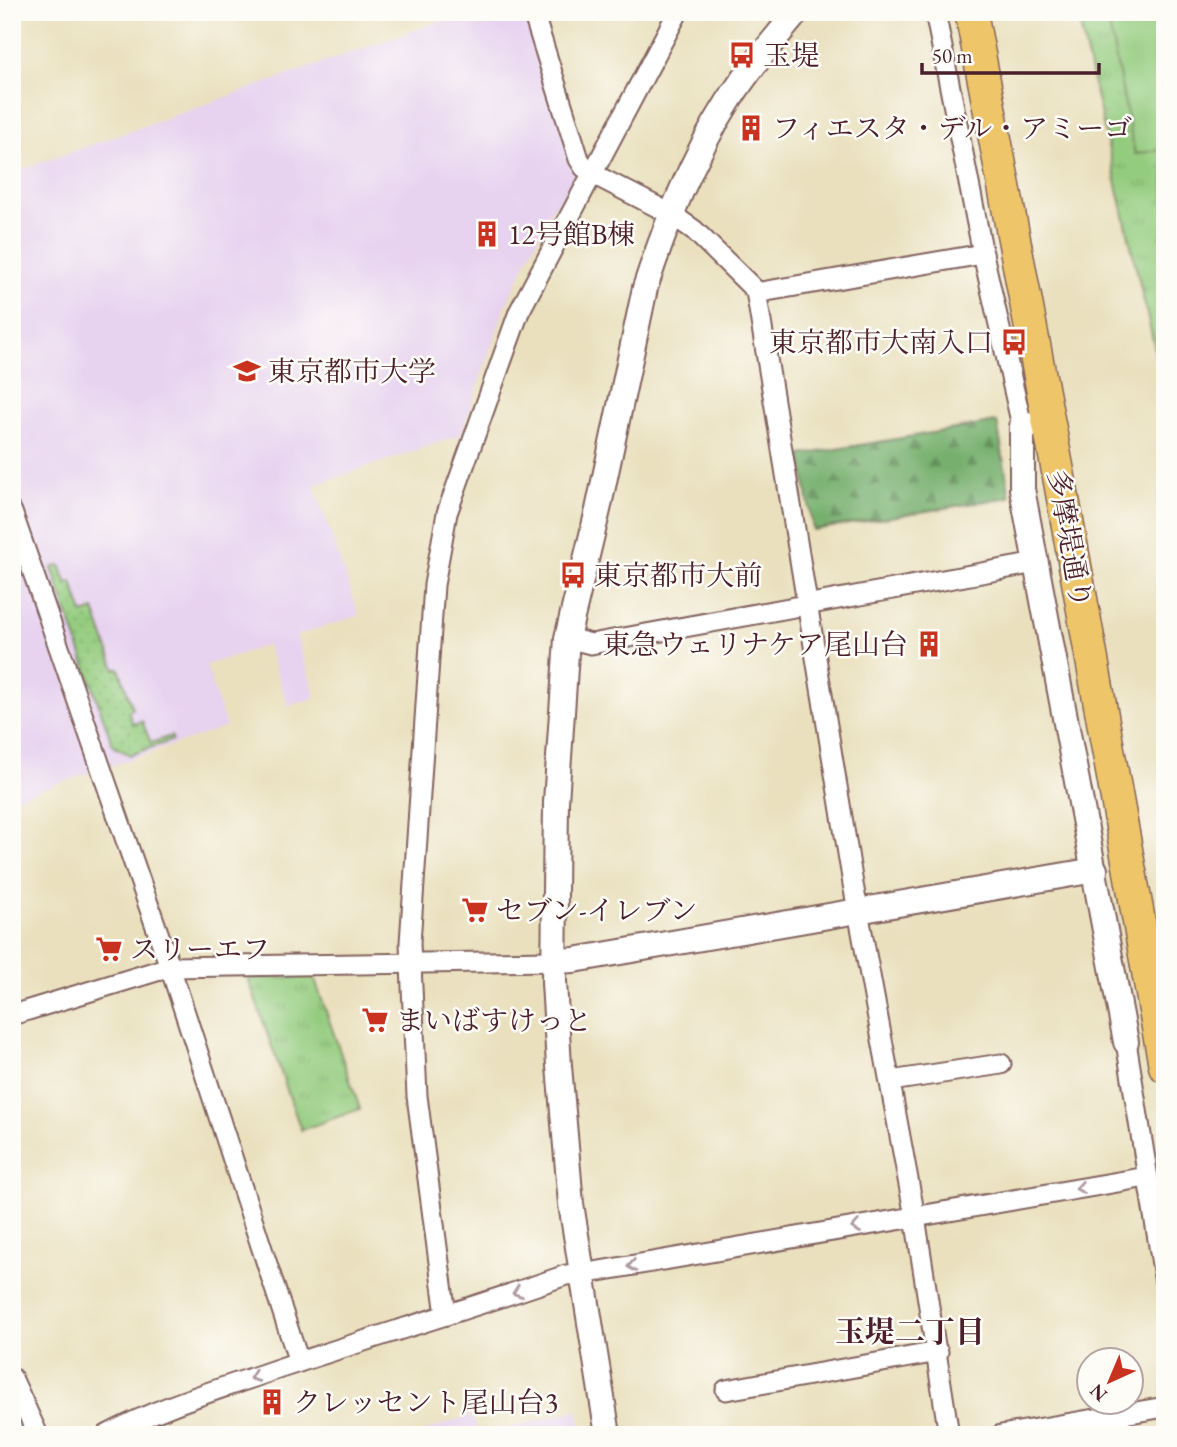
<svg xmlns="http://www.w3.org/2000/svg" width="1177" height="1447" viewBox="0 0 1177 1447" font-family="'EB Garamond','Noto Serif JP',serif">
	<style>
		.built { fill: #e7d2ef }
		.grass { fill: url(#grass-dots); stroke: #6f7655; stroke-width: 2 }
		.forest { fill: url(#forest-firs); stroke: #60684c; stroke-width: 2 }
		.park { fill: url(#park-tufts); stroke: #6f7655; stroke-width: 2 }
		.pitch { fill: #94cc7f; stroke: #6f7655; stroke-width: 2 }
		.lines { fill: none; stroke-linecap: round; stroke-linejoin: round }
		.stream { stroke: #42aec0; stroke-width: 7 }
		.minor-casing { stroke: #82635e; stroke-width: 23 }
		.tertiary-casing { stroke: #82635e; stroke-width: 28 }
		.primary-casing { stroke: #82635e; stroke-width: 35 }
		.minor { stroke: #fff; stroke-width: 19 }
		.tertiary { stroke: #fff; stroke-width: 24 }
		.primary { stroke: #eec569; stroke-width: 32 }
		.oneway { stroke: #ae9aa0 }
		.labels { text-anchor: middle; stroke-width: 5; stroke-linejoin: round; paint-order: stroke }
		.poi-label { font-size: 28px; fill: #4a1f2b; stroke: #fdfcf7; text-anchor: start }
		.street-label { font-size: 28px; fill: #4a1f2b; stroke: #fdfcf7 }
		.neighbourhood-label { font-size: 30px; font-weight: bold; fill: #4a1f2b; stroke: #fdfcf7 }
	</style>
	<defs>
		<pattern id="grass-dots" width="8" height="8" patternUnits="userSpaceOnUse" patternTransform="scale(1.75)"><rect width="8" height="8" fill="#94cc7f"/><path d="M2 2h.1M6 6h.1" fill="none" stroke="#81af6e" stroke-width="1.8" stroke-linecap="round"/></pattern>
		<pattern id="forest-firs" width="22" height="20" patternUnits="userSpaceOnUse" patternTransform="scale(1.75)"><rect width="22" height="20" fill="#77b06e"/><path d="M5 1l3.5 6h-7zM16 11l3.5 6h-7z" fill="#648f5b"/></pattern>
		<pattern id="park-tufts" width="24" height="20" patternUnits="userSpaceOnUse" patternTransform="scale(1.75)"><rect width="24" height="20" fill="#94cc7f"/><path d="M3 7l-1-3M5 7V3M7 7l1-3M15 17l-1-3M17 17v-4M19 17l1-3" fill="none" stroke="#81af6e"/></pattern>
	</defs>
	<rect width="100%" height="100%" fill="#fdfcf7"/>
	<filter id="ink" filterUnits="userSpaceOnUse"><feTurbulence type="fractalNoise" baseFrequency=".0143" numOctaves="2"/><feDisplacementMap in="SourceGraphic" scale="14" xChannelSelector="R" yChannelSelector="G"/><feConvolveMatrix kernelMatrix="1 2 1 2 8 2 1 2 1" color-interpolation-filters="sRGB"/></filter>
	<filter id="wash" filterUnits="userSpaceOnUse"><feTurbulence type="fractalNoise" baseFrequency=".00686" numOctaves="4" result="noise"/><feDisplacementMap in="SourceGraphic" scale="28" xChannelSelector="R" yChannelSelector="G"/><feGaussianBlur stdDeviation="1.57" result="paint"/><feColorMatrix in="noise" values="0 0 0 0 0 0 0 0 0 0 0 0 0 0 0 0 0 1.4 0 .05"/><feComposite in="paint" operator="in"/></filter>
	<g filter="url(#wash)">
		<rect width="100%" height="100%" fill="#eae0be"/>
		<g class="built">
			<polygon points="466,12 524,12 578,167 575,182 551,210 505,307 461,435 314,485 359,615 296,636 316,697 288,706 267,645 206,665 226,727 12,799 12,173"/>
			<polygon points="578,1410 583,1435 488,1435 490,1433"/>
			<polygon points="471,1415 480,1435 414,1435"/>
		</g>
		<polygon class="grass" points="60,565 67,584 72,582 83,614 94,610 115,669 119,668 133,709 128,711 133,724 142,721 151,743 171,736 173,740 130,755 113,746 52,568"/>
		<polygon class="forest" points="997,422 1010,497 813,530 801,455"/>
		<g class="park">
			<polygon points="1077,12 1165,12 1165,404 1158,362"/>
			<polygon points="314,977 360,1109 301,1130 248,978"/>
		</g>
		<polygon class="pitch" points="1134,12 1165,12 1165,149 1135,154 1109,25"/>
		<g class="lines">
			<polyline class="stream" points="12,1406 26,1435"/>
		</g>
	</g>
	<g filter="url(#ink)">
		<g class="lines">
			<g class="minor-casing">
				<g id="minor">
					<polyline points="533,12 579,159 584,167 591,173 671,214 694,230 756,291 853,884 915,1217 949,1435"/>
					<polyline points="935,12 983,254 1022,426"/>
					<polyline points="756,291 761,292 983,254"/>
					<polyline points="12,512 170,967 299,1362"/>
					<polyline points="567,638 591,644 1036,563"/>
					<polyline points="12,1015 170,967 555,961"/>
					<polyline points="1126,1042 1165,1283"/>
					<polyline points="891,1081 1001,1064"/>
					<polyline points="446,1315 417,1096 410,943 434,585 447,513 519,312 678,12"/>
					<polyline points="12,1378 38,1435"/>
					<polyline points="726,1390 938,1352"/>
					<path d="M 107,1435 C 159,1407 211,1392 266,1373 C 366,1339 467,1310 566,1275 L 582,1274 L 1147,1177"/>
					<polyline points="1001,1435 1165,1407"/>
				</g>
			</g>
			<g class="tertiary-casing">
				<g id="tertiary">
					<polyline points="1048,421 1022,426 1022,489 1126,1042"/>
					<polyline points="555,961 574,960 1095,870"/>
					<path d="M 608,1435 L 571,1204 L 559,1066 L 554,982 L 556,802 L 567,638 L 598,510 L 645,288 C 666,224 691,160 728,102 C 748,70 773,41 797,12"/>
				</g>
			</g>
			<g class="primary-casing">
				<polyline id="primary" points="971,12 1060,482 1165,1066"/>
			</g>
			<use href="#minor" class="minor"/>
			<use href="#tertiary" class="tertiary"/>
			<use href="#primary" class="primary"/>
		</g>
		<defs><path id="oneway-chevron" d="M-2-3.5L2.5 0L-2 3.5" fill="none" stroke-width="1.6" stroke-linecap="round" stroke-linejoin="round" transform="scale(1.75)"/></defs>
		<g class="oneway">
			<use href="#oneway-chevron" transform="translate(1080 1188) rotate(170)"/>
			<use href="#oneway-chevron" transform="translate(856 1227) rotate(170)"/>
			<use href="#oneway-chevron" transform="translate(632 1266) rotate(170)"/>
			<use href="#oneway-chevron" transform="translate(517 1292) rotate(161)"/>
			<use href="#oneway-chevron" transform="translate(254 1377) rotate(161)"/>
		</g>
	</g>
	<defs>
		<g id="bus-bare" transform="scale(2.1)"><path d="M-5-6H5V4H4V6H2V4H-2V6H-4V4H-5ZM-3.5-4V0h7V-4ZM-3.5 1.2v1.5H-2V1.2ZM2 1.2v1.5H3.5V1.2Z" fill="#c8321e" stroke="#fdfcf7" stroke-width="2.5" paint-order="stroke"/></g>
		<g id="building-bare" transform="scale(2.1)"><path d="M-4-6H4V6H1V3H-1V6H-4ZM-2.5-4.3h1.7v1.8h-1.7ZM.8-4.3h1.7v1.8H.8ZM-2.5-1h1.7V.8h-1.7ZM.8-1h1.7V.8H.8Z" fill="#c8321e" stroke="#fdfcf7" stroke-width="2.5" paint-order="stroke"/></g>
		<g id="university-bare" transform="scale(2.1)"><path d="M0-5L7-2L0 1L-7-2ZM-4 1L0 2.5L4 1V4Q0 6-4 4Z" fill="#c8321e" stroke="#fdfcf7" stroke-width="2.5" paint-order="stroke"/></g>
		<g id="supermarket-bare" transform="scale(2.1)"><path d="M-6-5.5h2.5l.6 2H6L4.5 2H-2.5L-4.4-4H-6ZM-1.5 3.2a1.3 1.3 0 1 0 .1 0ZM3 3.2a1.3 1.3 0 1 0 .1 0Z" fill="#c8321e" stroke="#fdfcf7" stroke-width="2.5" paint-order="stroke"/></g>
	</defs>
	<g fill-rule="evenodd">
		<use href="#bus-bare" x="742" y="55"/>
		<use href="#building-bare" x="751" y="128"/>
		<use href="#building-bare" x="487" y="234"/>
		<use href="#bus-bare" x="1014" y="342"/>
		<use href="#university-bare" x="247" y="371"/>
		<use href="#bus-bare" x="573" y="575"/>
		<use href="#building-bare" x="929" y="644"/>
		<use href="#supermarket-bare" x="475" y="910"/>
		<use href="#supermarket-bare" x="109" y="949"/>
		<use href="#supermarket-bare" x="375" y="1020"/>
		<use href="#building-bare" x="272" y="1402"/>
	</g>
	<g class="labels">
		<g class="poi-label">
			<text x="763" y="65">玉堤</text>
			<text x="772" y="138">フィエスタ・デル・アミーゴ</text>
			<text x="508" y="244">12号館B棟</text>
			<text x="993" y="352" text-anchor="end">東京都市大南入口</text>
			<text x="268" y="381">東京都市大学</text>
			<text x="594" y="585">東京都市大前</text>
			<text x="908" y="654" text-anchor="end">東急ウェリナケア尾山台</text>
			<text x="496" y="920">セブン-イレブン</text>
			<text x="130" y="959">スリーエフ</text>
			<text x="396" y="1030">まいばすけっと</text>
			<text x="293" y="1412">クレッセント尾山台3</text>
		</g>
		<g class="street-label">
			<text transform="translate(1070 539) rotate(80)" y="10">多摩堤通り</text>
		</g>
		<g class="neighbourhood-label">
			<text x="910" y="1342">玉堤二丁目</text>
		</g>
	</g>
	<rect width="1177" height="1447" fill="none" stroke="#fdfcf7" stroke-width="42"/>
	<g transform="translate(1110 1381) rotate(224)"><circle r="33" fill="#fdfcf7" stroke="#b5a4a5" stroke-width="2"/>
	<path d="M0-5L12 26L0 18L-12 26Z" fill="#c8321e"/>
	<text y="-10" font-size="19" font-weight="bold" text-anchor="middle" fill="#4a1f2b">N</text>
	</g>
	<path d="M922 63v10h177v-10" fill="none" stroke="#4a1f2b" stroke-width="3.5"/>
	<text x="932" y="63" font-size="21" fill="#4a1f2b" stroke="#fdfcf7" stroke-width="5" paint-order="stroke">50 m</text>
</svg>
